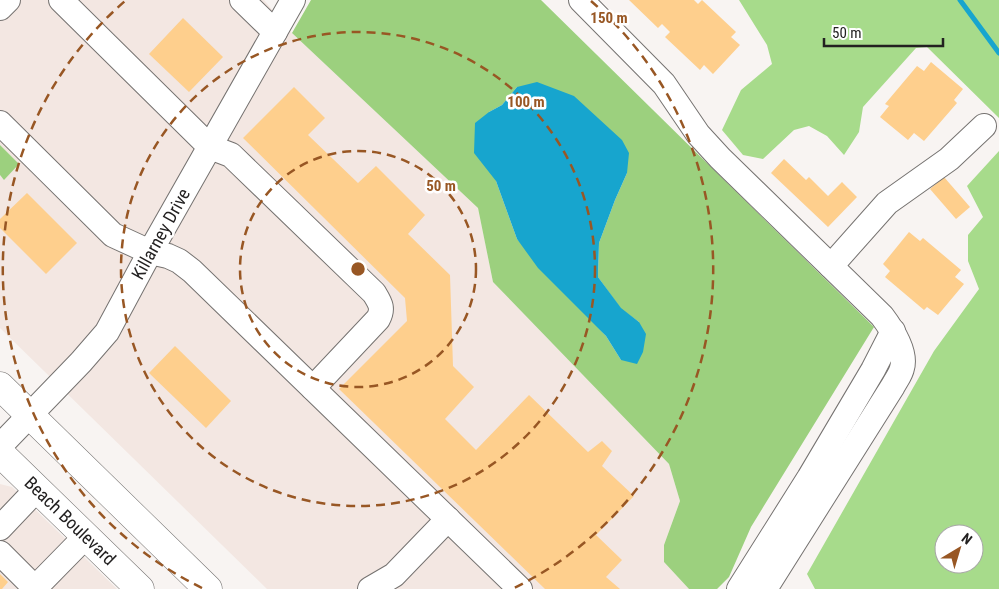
<svg xmlns="http://www.w3.org/2000/svg" width="999" height="589" viewBox="0 0 999 589" font-family="'Roboto Condensed',sans-serif">
	<style>
		.built { fill: #f3e7e2 }
		.green { fill: #a7db8b; fill-rule: evenodd }
		.forest { fill: #9cd07e; fill-rule: evenodd }
		.water { fill: #17a5ce }
		.lines { fill: none; stroke-linecap: round; stroke-linejoin: round }
		.stream { stroke: #17a5ce; stroke-width: 5 }
		.building { fill: #fecf8d }
		.minor-casing { stroke: #757270; stroke-width: 26 }
		.highway-casing { stroke: #757270; stroke-width: 29 }
		.minor { stroke: #fff; stroke-width: 24 }
		.highway { stroke: #fff; stroke-width: 28 }
		.ring { fill: none; stroke: #985724; stroke-width: 2.5; stroke-dasharray: 9 6 }
		.labels { text-anchor: middle; stroke-width: 5; stroke-linejoin: round; paint-order: stroke }
		.street-label { font-size: 18px; fill: #232121; stroke: #fff }
		.centre { fill: #985724; stroke: #fff; stroke-width: 2.5 }
		.ring-label { font-size: 15px; text-anchor: middle; font-weight: bold; fill: #985724; stroke: #fff; stroke-width: 5; stroke-linejoin: round; paint-order: stroke }
	</style>
	<rect width="100%" height="100%" fill="#f8f4f2"/>
	<g class="built">
		<polygon points="0,0 264,0 292,33 478,208 493,282 669,464 680,501 664,545 664,562 689,589 267,589 0,328 0,175 4,179 19,164 0,145"/>
		<polygon points="0,484 12,487 117,589 0,589"/>
	</g>
	<g class="green">
		<polygon points="739,0 999,0 999,118 927,47 916,48 863,107 859,132 844,155 827,136 809,126 794,130 763,159 743,155 722,130 741,90 772,64 767,45"/>
		<path d="M 999,151 L 999,589 L 815,589 L 807,574 L 934,351 L 979,289 L 968,261 L 968,235 L 983,217 L 967,186 ZM 944,534 L 974,534 L 974,564 L 944,564 Z"/>
	</g>
	<g class="forest">
		<path d="M 311,0 L 541,0 L 874,327 L 751,527 L 729,577 L 717,589 L 689,589 L 664,562 L 664,545 L 680,501 L 669,464 L 493,282 L 478,208 L 292,33 ZM 517,87 L 627,173 L 615,200 L 599,243 L 598,277 L 621,309 L 639,322 L 621,360 L 606,336 L 517,239 L 496,181 L 489,112 L 502,105 Z"/>
		<polygon points="0,145 19,164 4,180 0,175"/>
	</g>
	<polygon class="water" points="537,82 574,96 622,140 629,153 627,173 615,200 599,243 598,277 621,308 639,322 646,334 643,352 637,364 621,360 606,336 538,268 517,239 496,181 474,153 475,123 489,112 502,105 517,87"/>
	<g class="lines">
		<polyline class="stream" points="960,0 999,53"/>
	</g>
	<g class="building">
		<polygon points="629,0 694,0 698,4 702,0 736,32 731,37 740,45 713,74 704,65 700,70 665,37 670,32 662,24 658,28"/>
		<polygon points="183,18 223,57 189,92 149,54"/>
		<polygon points="931,62 963,89 954,100 957,103 924,141 914,133 908,140 880,117 889,106 885,104 917,66 924,71"/>
		<polygon points="294,87 325,118 308,135 358,183 376,166 425,215 408,234 450,275 453,366 474,387 445,419 476,450 529,395 588,452 602,441 612,451 602,466 634,496 596,535 622,560 606,577 620,589 545,589 339,389 407,321 405,298 243,138"/>
		<polygon points="784,159 806,180 809,177 828,196 842,182 857,197 828,227 771,173"/>
		<polygon points="944,177 970,207 956,219 930,189"/>
		<polygon points="27,193 77,243 46,274 0,228 0,219"/>
		<polygon points="909,232 920,241 923,238 961,270 955,277 964,284 938,315 927,307 924,310 885,277 890,271 883,264"/>
		<polygon points="175,346 231,401 206,428 149,373"/>
		<polygon points="0,574 8,582 2,589 0,589"/>
	</g>
	<g class="lines">
		<g class="minor-casing">
			<g id="minor">
				<path d="M 61,0 L 210,147 L 231,155 L 374,293 C 380,303 384,308 378,319 L 313,388"/>
				<polyline points="242,0 275,32"/>
				<path d="M 581,0 L 664,84 L 698,134 L 720,158 L 882,316 C 891,328 907,352 902,368 C 901,374 896,380 893,386 L 765,589"/>
				<polyline points="0,8 8,0"/>
				<polyline points="0,123 113,235 150,252 168,256 179,261 192,271 520,589"/>
				<polyline points="831,266 887,203 949,159 984,126"/>
				<polyline points="0,446 81,362 107,332 150,252 293,0"/>
				<polyline points="0,528 37,489"/>
				<polyline points="0,553 35,588 86,536"/>
				<polyline points="370,589 394,575 448,519"/>
				<polyline points="739,589 809,478 873,370 893,331"/>
			</g>
		</g>
		<g class="highway-casing">
			<g id="highway">
				<polyline points="0,386 208,589"/>
				<polyline points="0,453 140,589"/>
			</g>
		</g>
		<use href="#minor" class="minor"/>
		<use href="#highway" class="highway"/>
	</g>
	<g class="ring">
		<circle cx="358" cy="269" r="118"/>
		<circle cx="358" cy="269" r="237"/>
		<path d="M202 588A355 355 0 0 1 125 1M591 1A355 355 0 0 1 514 588"/>
	</g>
	<g class="labels">
		<g class="street-label">
			<text transform="translate(161 234) rotate(-61)" y="6">Killarney Drive</text>
			<text transform="translate(70 521) rotate(44)" y="6">Beach Boulevard</text>
		</g>
	</g>
	<circle cx="358" cy="269" r="8" class="centre"/>
	<g class="ring-label">
		<text x="609" y="23">150 m</text>
		<text x="526" y="107">100 m</text>
		<text x="441" y="191">50 m</text>
	</g>
	<g transform="translate(959 549) rotate(38)"><circle r="24" fill="#ffffff" stroke="#a7a6a6"/>
	<path d="M0-4L9 19L0 12L-9 19Z" fill="#985724"/>
	<text y="-8" font-size="14" font-weight="bold" text-anchor="middle" fill="#232121">N</text>
	</g>
	<path d="M824 38v8h119v-8" fill="none" stroke="#232121" stroke-width="2.5"/>
	<text x="832" y="38" font-size="15" fill="#232121" stroke="#ffffff" stroke-width="4" paint-order="stroke">50 m</text>
</svg>
